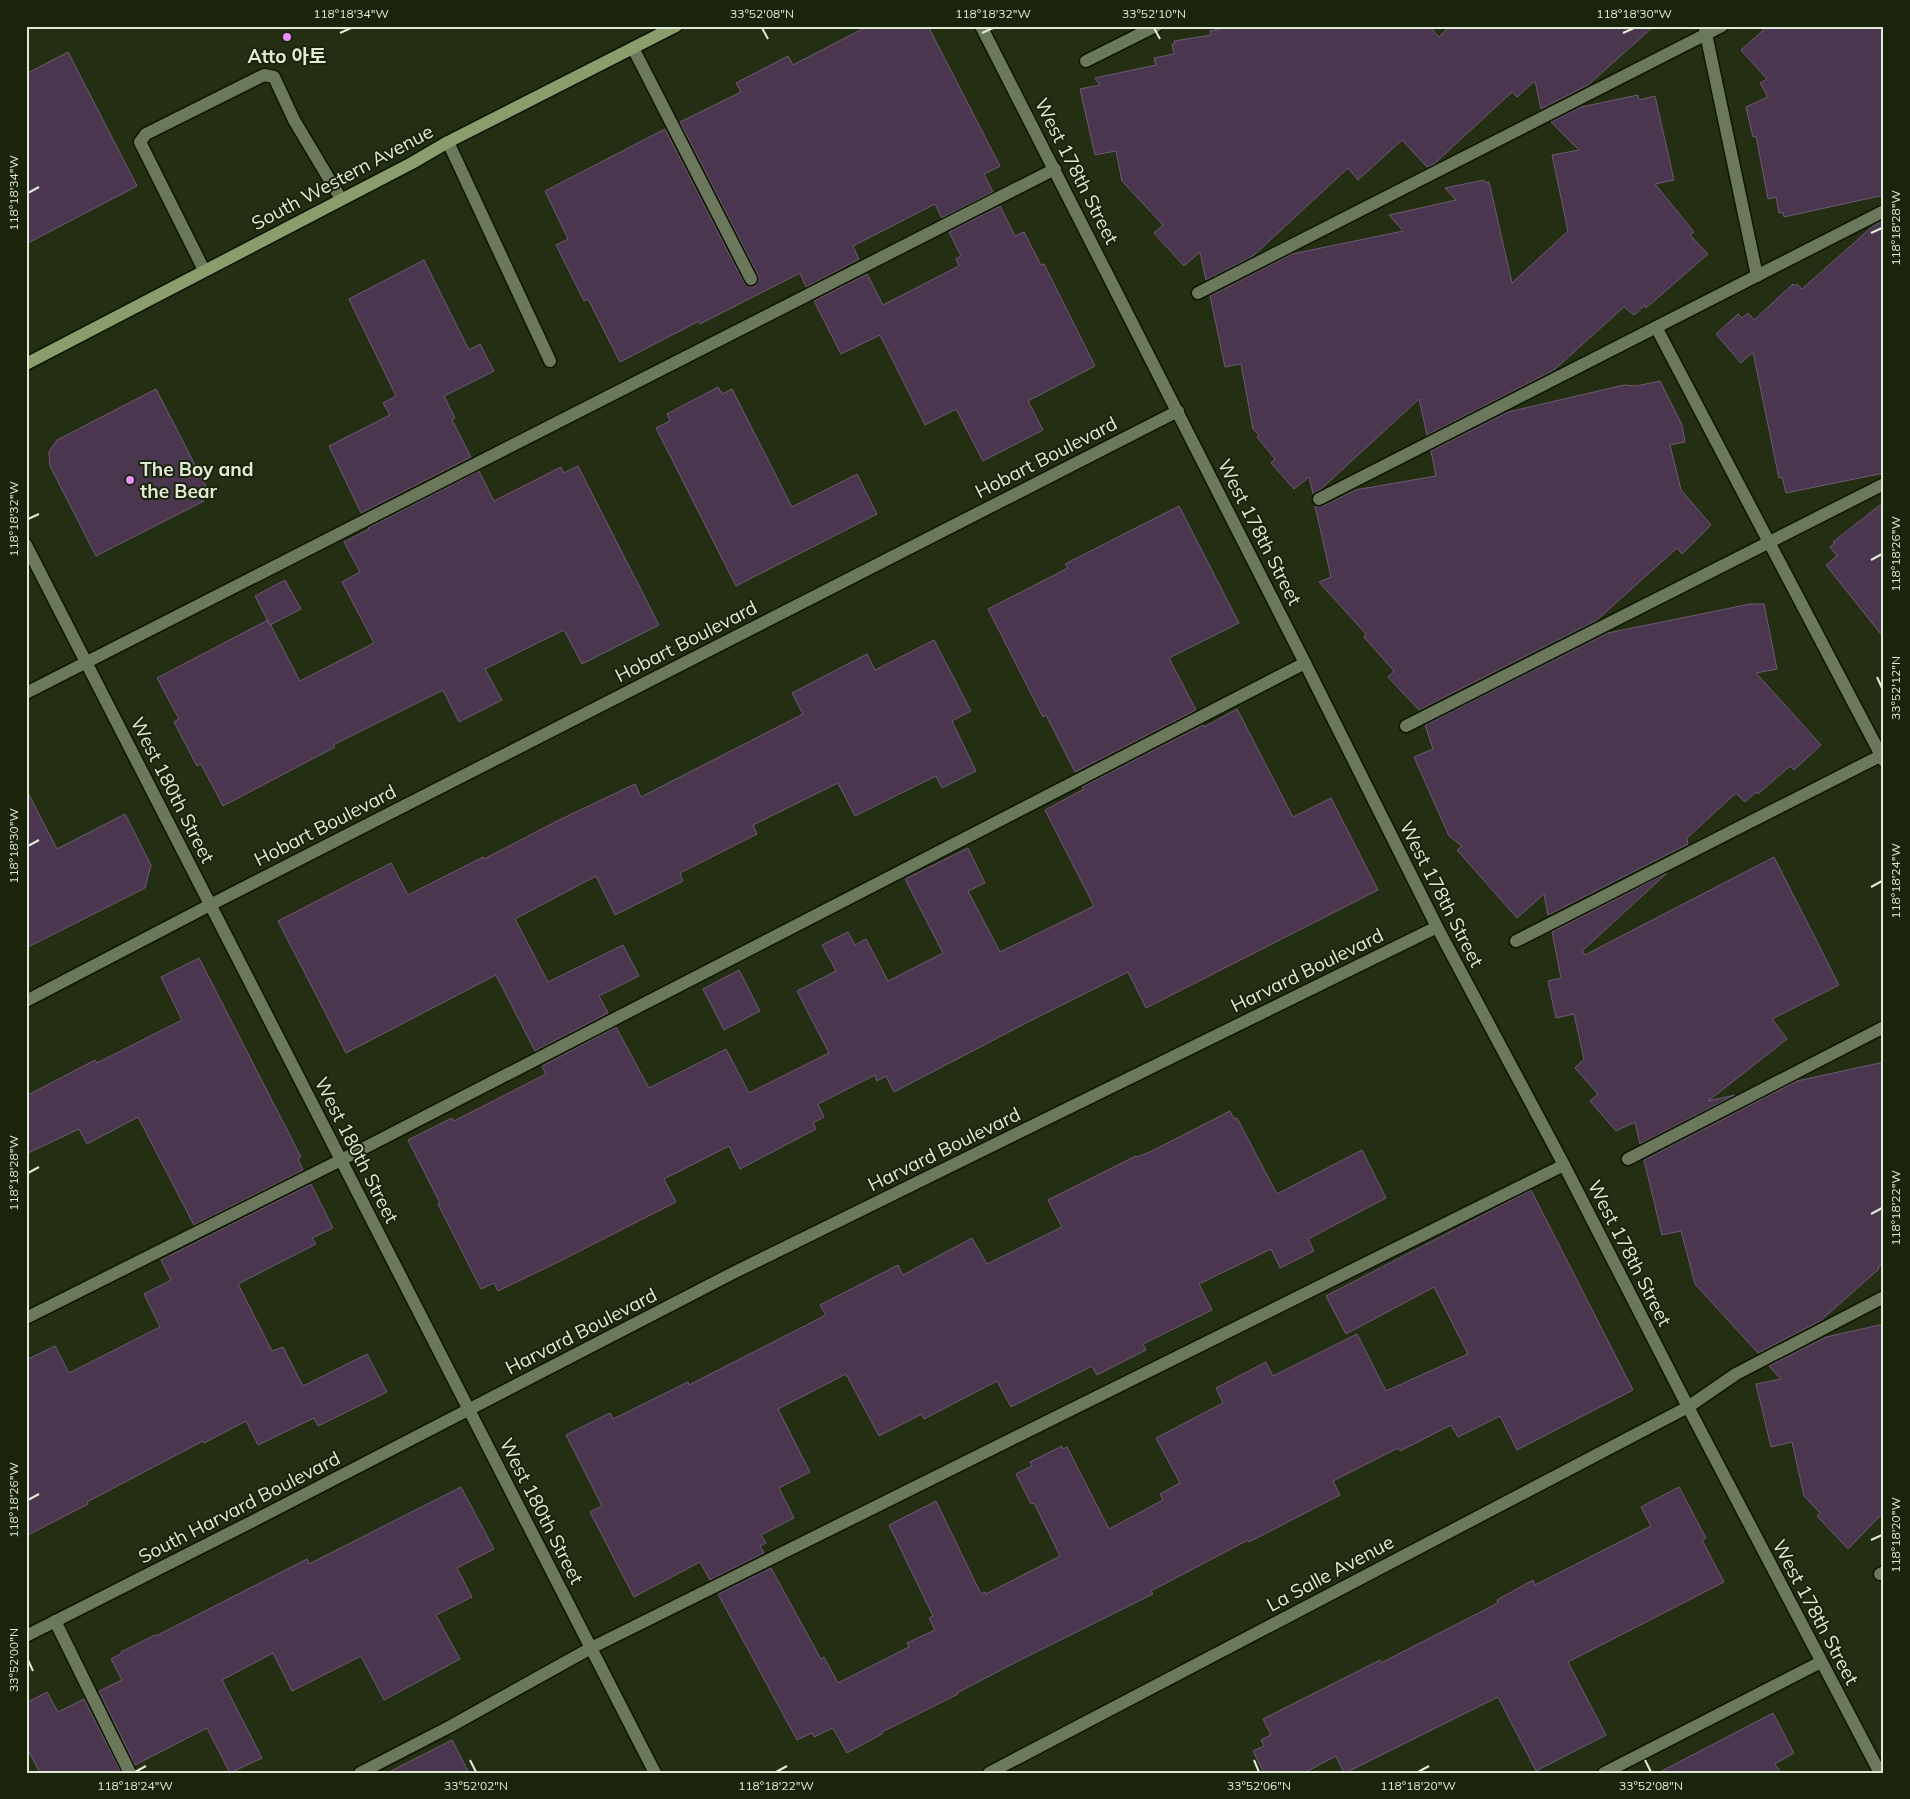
<svg xmlns="http://www.w3.org/2000/svg" width="1910" height="1799" viewBox="0 0 1910 1799" font-family="Mulish,'Noto Sans KR',sans-serif">
	<style>
		.building { fill: #4a374f; stroke: #6e5a73 }
		.lines { fill: none; stroke-linecap: round; stroke-linejoin: round }
		.minor-casing { stroke: #0c1600; stroke-width: 15 }
		.major-casing { stroke: #0c1600; stroke-width: 15 }
		.minor { stroke: #6c785b; stroke-width: 12 }
		.major { stroke: #899e6c; stroke-width: 12 }
		.ticks { fill: none; stroke: #e1e9d8; stroke-width: 2 }
		.poi-dot { fill: #e88eff; stroke: #1a240a; stroke-width: 2 }
		.labels { text-anchor: middle; stroke-width: 4; stroke-linejoin: round; paint-order: stroke }
		.poi-label { font-size: 19px; font-weight: bold; fill: #e1e9d8; stroke: #1a240a }
		.street-label { font-size: 19px; fill: #e1e9d8; stroke: #1a240a }
		.neatline { fill: none; stroke: #e1e9d8; stroke-width: 2 }
		.ticks-label { font-size: 12px; text-anchor: middle; fill: #e1e9d8 }
	</style>
	<rect width="100%" height="100%" fill="#232e13"/>
	<g class="building">
		<polygon points="868,26 928,26 1000,166 984,174 993,192 942,218 935,204 853,246 859,259 806,287 800,273 700,324 699,321 620,362 588,299 584,301 556,245 568,239 545,191 665,129 744,283 750,287 755,286 759,280 758,275 680,122 741,92 736,83 788,56 793,65"/>
		<polygon points="1234,26 1429,26 1439,37 1450,26 1654,26 1588,85 1541,109 1535,81 1517,97 1512,92 1434,164 1427,167 1402,140 1358,180 1348,168 1253,256 1206,280 1200,252 1184,266 1154,233 1163,225 1122,181 1116,151 1095,155 1080,89 1100,85 1095,78 1156,65 1154,58 1174,54 1172,44 1175,44 1174,41 1211,35 1210,31"/>
		<polygon points="1768,26 1884,26 1884,195 1784,217 1783,212 1779,213 1776,197 1768,199 1756,136 1753,137 1746,107 1768,97 1760,83 1767,79 1741,50"/>
		<polygon points="68,52 137,186 26,244 26,74"/>
		<polygon points="1638,95 1639,100 1655,96 1674,180 1655,184 1694,232 1690,235 1708,254 1646,308 1645,305 1634,315 1624,307 1554,370 1427,435 1419,399 1321,489 1313,494 1309,477 1294,489 1271,463 1275,459 1257,437 1259,435 1253,429 1241,364 1225,367 1210,296 1292,254 1403,231 1389,215 1456,200 1445,188 1484,180 1486,183 1489,182 1512,283 1568,231 1552,155 1579,150 1551,122 1581,107"/>
		<polygon points="1000,206 1015,236 1024,232 1041,265 1044,264 1095,366 1028,401 1043,430 983,461 956,409 925,425 880,335 841,354 814,301 867,274 883,305 959,266 956,259 961,256 949,232"/>
		<polygon points="1884,220 1884,473 1786,493 1782,477 1779,478 1753,352 1741,363 1716,334 1738,314 1742,318 1748,313 1754,320 1793,284 1795,286 1797,284 1802,289 1873,226"/>
		<polygon points="424,260 469,350 480,344 494,371 444,396 455,418 452,420 471,457 361,513 329,446 390,415 383,403 396,396 349,299"/>
		<polygon points="1660,381 1682,425 1685,442 1670,445 1681,490 1711,525 1682,554 1677,548 1597,620 1419,710 1388,677 1394,671 1364,637 1366,634 1319,582 1331,577 1315,506 1323,506 1355,490 1436,476 1431,451 1508,412 1624,385 1636,386"/>
		<polygon points="718,387 722,394 732,389 792,507 857,474 877,514 736,586 656,428 670,421 667,414"/>
		<polygon points="156,389 210,494 202,498 204,501 96,556 50,466 49,452 57,440"/>
		<polygon points="578,466 659,625 582,664 564,630 485,669 502,700 459,722 443,690 333,745 335,747 223,806 201,764 197,766 174,722 179,719 157,678 268,620 300,681 374,643 342,582 360,572 344,542 369,529 368,528 479,471 494,501 561,467 564,473"/>
		<polygon points="1884,502 1884,638 1826,565 1837,556 1830,547 1835,543 1833,542"/>
		<polygon points="1179,506 1239,623 1169,658 1196,710 1075,772 1046,715 1043,717 988,609 1068,568 1065,564"/>
		<polygon points="285,580 301,609 270,625 255,596"/>
		<polygon points="1750,604 1764,604 1777,669 1756,673 1821,745 1794,770 1790,766 1758,794 1756,792 1745,802 1736,793 1687,838 1688,844 1548,915 1544,894 1517,918 1457,850 1462,846 1449,836 1414,757 1433,749 1425,725 1608,633"/>
		<polygon points="934,640 971,711 952,721 976,771 942,788 936,776 855,816 838,783 753,825 757,834 680,873 683,881 615,915 596,876 515,919 548,982 623,945 639,976 599,996 608,1013 535,1051 496,975 346,1053 278,921 391,863 408,895 483,857 484,859 559,820 635,784 641,797 803,714 792,693 867,654 875,670"/>
		<polygon points="1237,709 1293,817 1331,798 1378,890 1146,1008 1128,972 1028,1022 894,1092 886,1076 877,1081 875,1075 818,1104 824,1117 813,1123 816,1129 740,1169 729,1146 664,1179 676,1202 556,1263 498,1291 494,1283 481,1289 438,1204 440,1203 408,1140 452,1118 454,1121 546,1074 542,1066 616,1027 649,1088 726,1049 749,1093 829,1053 797,991 836,971 822,945 848,932 855,945 866,939 888,981 943,953 905,879 968,848 985,883 968,891 1000,952 1094,906 1045,810 1084,789 1082,787 1203,725 1204,727"/>
		<polygon points="26,789 57,849 125,814 151,865 145,888 26,948"/>
		<polygon points="1774,857 1839,985 1772,1019 1787,1039 1708,1101 1735,1095 1640,1144 1635,1122 1616,1131 1590,1101 1598,1094 1575,1068 1584,1059 1574,1014 1556,1018 1548,981 1561,978 1552,932 1667,873 1582,951 1585,955"/>
		<polygon points="199,958 301,1157 298,1159 303,1170 194,1225 138,1117 87,1144 79,1129 26,1154 26,1096 95,1060 97,1063 182,1020 161,977"/>
		<polygon points="739,970 760,1011 724,1030 703,989"/>
		<polygon points="1884,1062 1884,1262 1878,1267 1879,1269 1820,1321 1758,1353 1695,1284 1681,1231 1662,1235 1644,1160 1797,1081"/>
		<polygon points="1230,1111 1234,1119 1237,1118 1277,1194 1362,1150 1386,1198 1308,1239 1314,1251 1280,1268 1271,1249 1199,1284 1212,1310 1143,1344 1146,1350 1097,1375 1092,1366 1011,1407 997,1381 924,1419 922,1414 879,1436 846,1374 778,1409 810,1472 779,1488 794,1518 761,1535 766,1543 760,1546 764,1553 710,1580 700,1562 634,1597 590,1512 602,1506 566,1435 610,1413 613,1419 688,1382 689,1385 826,1315 820,1305 898,1265 903,1275 972,1238 987,1264 1062,1227 1048,1200 1136,1156 1137,1157 1150,1152"/>
		<polygon points="311,1184 333,1228 312,1238 316,1244 238,1284 272,1351 283,1347 303,1386 367,1354 387,1392 318,1426 314,1418 258,1445 246,1421 204,1443 203,1441 87,1502 88,1504 26,1536 26,1360 55,1346 69,1373 160,1327 144,1294 171,1280 161,1260"/>
		<polygon points="1531,1190 1633,1390 1517,1450 1500,1416 1458,1437 1451,1425 1400,1451 1398,1448 1333,1481 1340,1495 1249,1542 1248,1540 1151,1591 1153,1594 1020,1660 957,1693 958,1694 882,1732 882,1734 847,1753 833,1728 814,1737 812,1733 797,1740 718,1594 771,1568 821,1659 824,1657 838,1683 909,1647 907,1643 935,1630 929,1618 933,1616 889,1525 936,1501 981,1594 985,1592 986,1594 1060,1556 1034,1503 1031,1504 1016,1474 1032,1466 1030,1462 1062,1446 1063,1449 1067,1447 1109,1529 1163,1500 1160,1494 1180,1483 1156,1438 1223,1403 1216,1388 1266,1362 1273,1376 1357,1334 1386,1391 1468,1354 1434,1287 1346,1334 1326,1296"/>
		<polygon points="1884,1324 1884,1512 1848,1549 1817,1516 1820,1513 1804,1496 1792,1442 1771,1447 1756,1384 1781,1379 1769,1366 1826,1337"/>
		<polygon points="461,1487 494,1549 457,1568 472,1597 436,1615 460,1659 384,1700 361,1656 292,1691 273,1653 222,1680 262,1758 230,1773 207,1728 135,1765 99,1691 122,1680 111,1659 122,1653 121,1652 155,1635 156,1636 307,1559 309,1564"/>
		<polygon points="1679,1487 1706,1538 1702,1540 1724,1582 1568,1662 1606,1735 1536,1771 1498,1697 1345,1773 1344,1773 1336,1756 1304,1773 1264,1773 1253,1751 1264,1746 1261,1740 1271,1735 1263,1719 1380,1660 1381,1663 1498,1603 1497,1600 1533,1580 1535,1585 1651,1526 1641,1507"/>
		<polygon points="47,1692 58,1712 84,1699 121,1772 40,1773 26,1746 26,1703"/>
		<polygon points="1773,1713 1794,1753 1775,1764 1781,1773 1658,1773"/>
		<polygon points="452,1740 469,1773 387,1773"/>
	</g>
	<g class="lines">
		<g class="minor-casing">
			<g id="minor">
				<polyline points="981,26 1305,663 1437,927 1564,1165 1688,1407 1880,1773"/>
				<polyline points="1705,29 1757,276"/>
				<polyline points="633,48 751,279"/>
				<polyline points="1086,61 1156,26"/>
				<polyline points="448,142 550,361"/>
				<polyline points="204,270 140,142 146,134 264,75 274,77 294,120 341,199"/>
				<polyline points="1198,293 1722,26"/>
				<polyline points="1656,327 1884,761"/>
				<polyline points="1319,499 1884,211"/>
				<polyline points="26,545 655,1773"/>
				<polyline points="26,693 1055,169"/>
				<polyline points="1406,726 1884,484"/>
				<polyline points="1516,941 1884,754"/>
				<polyline points="26,1001 210,905 1178,411"/>
				<polyline points="1628,1159 1884,1027"/>
				<polyline points="26,1318 341,1160 1305,663"/>
				<polyline points="1880,1574 1884,1572"/>
				<polyline points="55,1621 130,1773"/>
				<polyline points="26,1636 257,1519 735,1272 1437,927"/>
				<polyline points="360,1773 451,1726 591,1648 1564,1165"/>
				<polyline points="989,1773 1688,1407 1736,1374 1884,1297"/>
				<polyline points="1604,1773 1821,1662"/>
			</g>
		</g>
		<g class="major-casing">
			<polyline id="major" points="26,364 412,163 448,142 676,26"/>
		</g>
		<use href="#minor" class="minor"/>
		<use href="#major" class="major"/>
	</g>
	<path class="ticks" d="M 762,28 L 768,39M 1154,28 L 1160,39M 340,33 L 351,28M 982,33 L 993,28M 1623,33 L 1634,28M 28,193 L 39,187M 1871,233 L 1882,228M 28,519 L 39,514M 1871,560 L 1882,554M 1877,677 L 1882,688M 28,846 L 39,840M 1871,887 L 1882,881M 28,1173 L 39,1167M 1871,1214 L 1882,1208M 28,1500 L 39,1494M 1871,1540 L 1882,1535M 28,1660 L 33,1671M 470,1760 L 476,1772M 1254,1760 L 1259,1772M 1645,1760 L 1651,1772M 135,1772 L 146,1766M 776,1772 L 787,1766M 1418,1772 L 1429,1766"/>
	<g class="poi-dot">
		<circle cx="287" cy="37" r="5"/>
		<circle cx="130" cy="480" r="5"/>
	</g>
	<g class="labels">
		<g class="poi-label">
			<text x="287" y="63">Atto 아토</text>
			<text x="140" y="476" text-anchor="start">The Boy and<tspan x="140" dy="22">the Bear</tspan></text>
		</g>
		<g class="street-label">
			<text transform="translate(1077 171) rotate(63)" y="7">West 178th Street</text>
			<text transform="translate(342 177) rotate(-28)" y="7">South Western Avenue</text>
			<text transform="translate(1046 457) rotate(-27)" y="7">Hobart Boulevard</text>
			<text transform="translate(1260 532) rotate(63)" y="7">West 178th Street</text>
			<text transform="translate(686 641) rotate(-27)" y="7">Hobart Boulevard</text>
			<text transform="translate(173 790) rotate(63)" y="7">West 180th Street</text>
			<text transform="translate(325 825) rotate(-27)" y="7">Hobart Boulevard</text>
			<text transform="translate(1442 894) rotate(63)" y="7">West 178th Street</text>
			<text transform="translate(1307 970) rotate(-26)" y="7">Harvard Boulevard</text>
			<text transform="translate(944 1149) rotate(-26)" y="7">Harvard Boulevard</text>
			<text transform="translate(357 1150) rotate(63)" y="7">West 180th Street</text>
			<text transform="translate(1630 1253) rotate(63)" y="7">West 178th Street</text>
			<text transform="translate(581 1331) rotate(-27)" y="7">Harvard Boulevard</text>
			<text transform="translate(239 1507) rotate(-27)" y="7">South Harvard Boulevard</text>
			<text transform="translate(542 1511) rotate(63)" y="7">West 180th Street</text>
			<text transform="translate(1330 1573) rotate(-28)" y="7">La Salle Avenue</text>
			<text transform="translate(1816 1612) rotate(62)" y="7">West 178th Street</text>
		</g>
	</g>
	<rect width="1910" height="1799" fill="none" stroke="#1a240a" stroke-width="55"/>
	<rect x="28" y="28" width="1854" height="1744" class="neatline"/>
	<g class="ticks-label">
		<text x="351" y="18">118°18'34"W</text>
		<text x="762" y="18">33°52'08"N</text>
		<text x="993" y="18">118°18'32"W</text>
		<text x="1154" y="18">33°52'10"N</text>
		<text x="1634" y="18">118°18'30"W</text>
		<text transform="translate(14 193) rotate(-90)" y="4">118°18'34"W</text>
		<text transform="translate(1896 228) rotate(-90)" y="4">118°18'28"W</text>
		<text transform="translate(14 519) rotate(-90)" y="4">118°18'32"W</text>
		<text transform="translate(1896 554) rotate(-90)" y="4">118°18'26"W</text>
		<text transform="translate(1896 688) rotate(-90)" y="4">33°52'12"N</text>
		<text transform="translate(14 846) rotate(-90)" y="4">118°18'30"W</text>
		<text transform="translate(1896 881) rotate(-90)" y="4">118°18'24"W</text>
		<text transform="translate(14 1173) rotate(-90)" y="4">118°18'28"W</text>
		<text transform="translate(1896 1208) rotate(-90)" y="4">118°18'22"W</text>
		<text transform="translate(14 1500) rotate(-90)" y="4">118°18'26"W</text>
		<text transform="translate(1896 1535) rotate(-90)" y="4">118°18'20"W</text>
		<text transform="translate(14 1660) rotate(-90)" y="4">33°52'00"N</text>
		<text x="135" y="1790">118°18'24"W</text>
		<text x="476" y="1790">33°52'02"N</text>
		<text x="776" y="1790">118°18'22"W</text>
		<text x="1259" y="1790">33°52'06"N</text>
		<text x="1418" y="1790">118°18'20"W</text>
		<text x="1651" y="1790">33°52'08"N</text>
	</g>
</svg>
